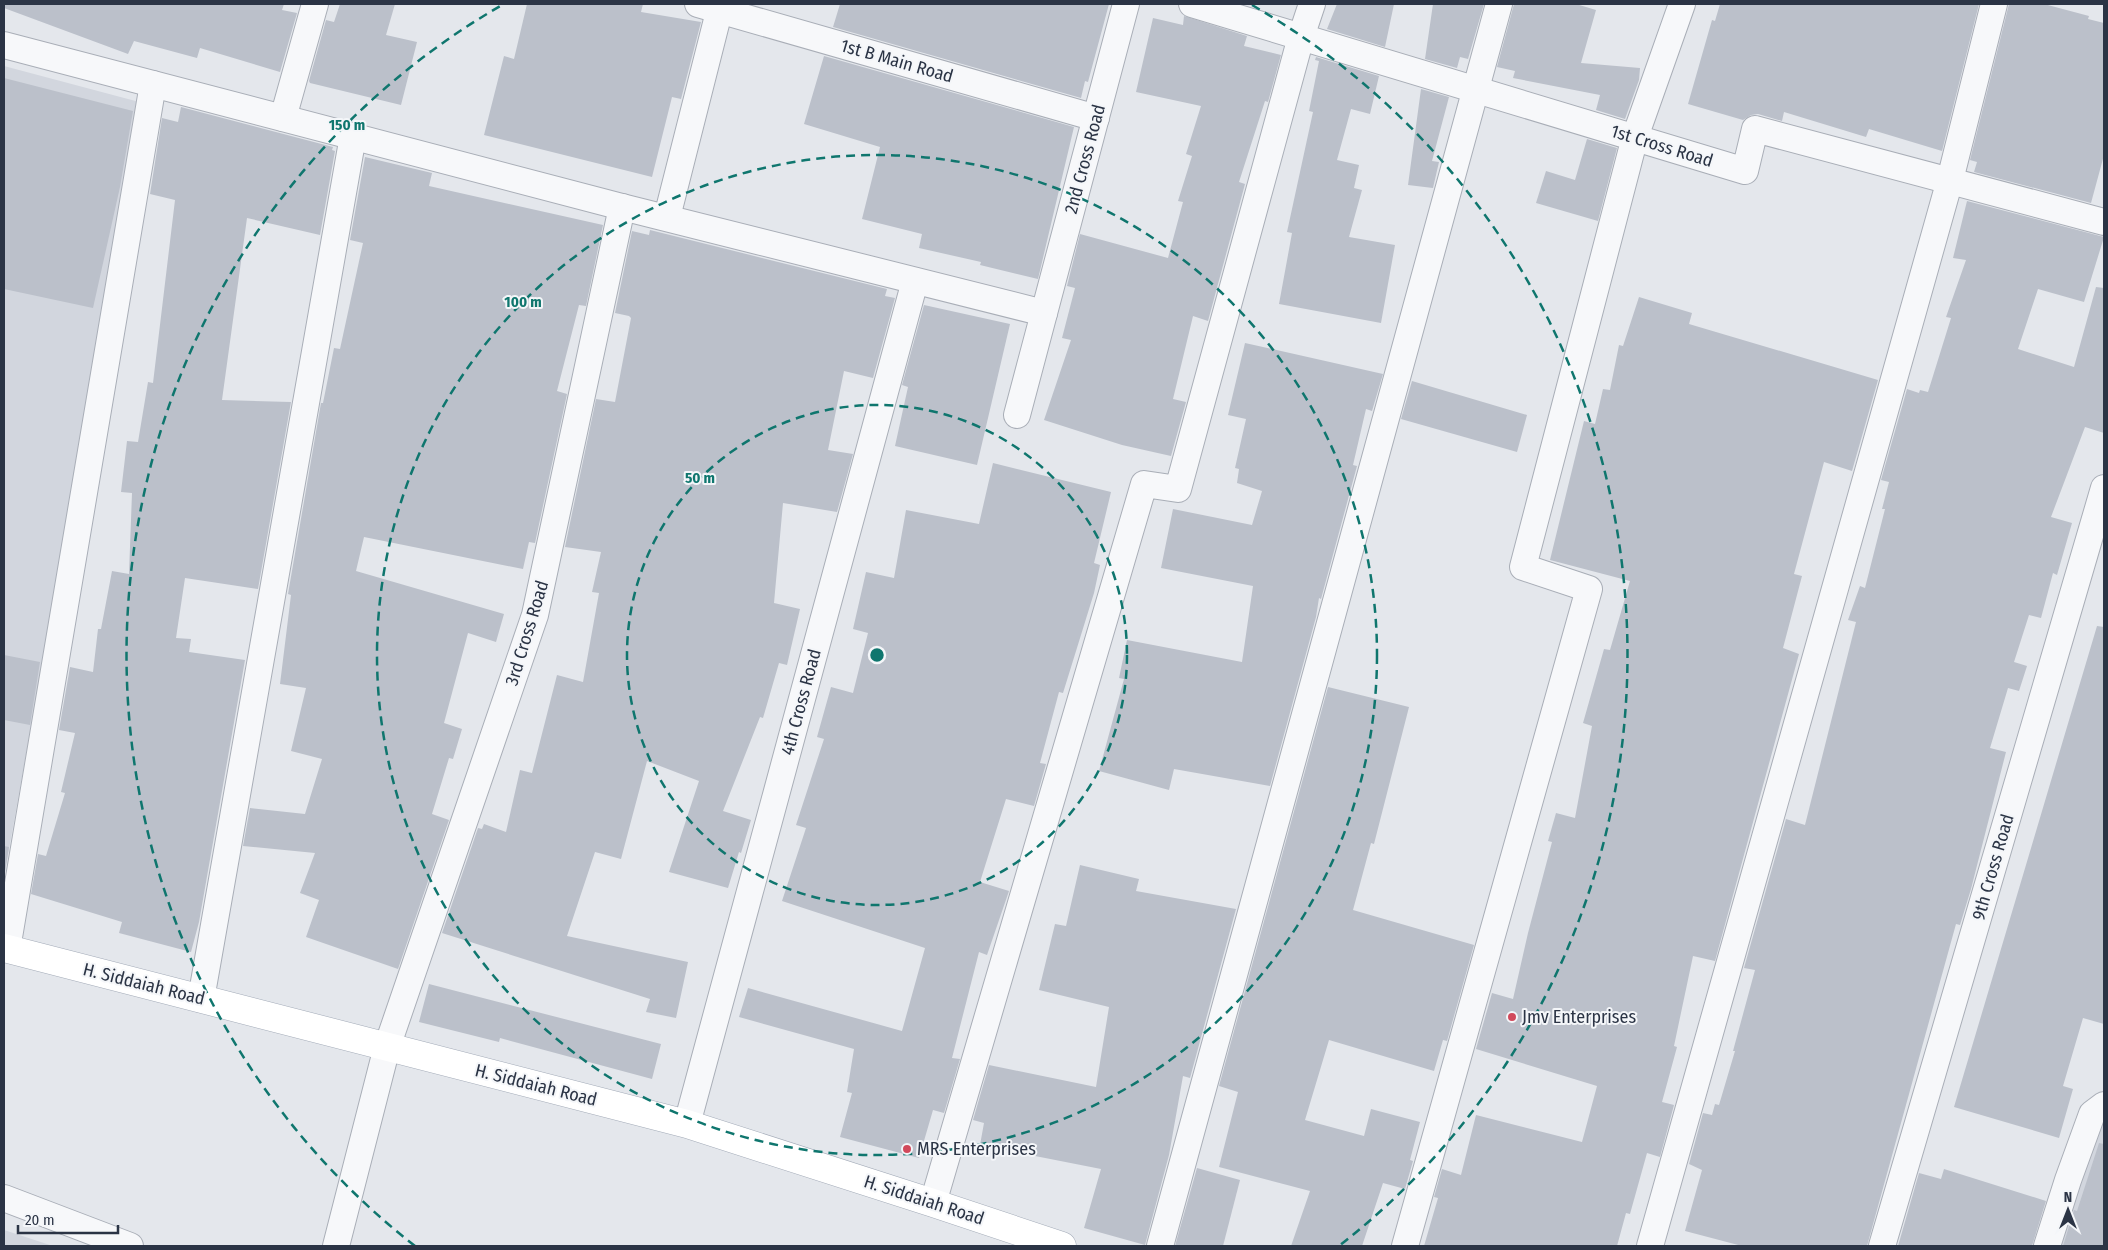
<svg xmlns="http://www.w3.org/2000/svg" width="2108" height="1250" viewBox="0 0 2108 1250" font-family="'Fira Sans Condensed',sans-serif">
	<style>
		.built { fill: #d2d6de }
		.building { fill: #bbc0ca }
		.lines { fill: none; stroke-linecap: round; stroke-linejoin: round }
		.street-casing { stroke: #a9aeb7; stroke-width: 28 }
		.primary-casing { stroke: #a3abb8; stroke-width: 29 }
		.street { stroke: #f7f8fa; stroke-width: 26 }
		.primary { stroke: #fff; stroke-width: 28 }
		.ring { fill: none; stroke: #0f766e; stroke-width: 2.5; stroke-dasharray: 9 6 }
		.poi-dot { fill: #d1495b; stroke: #f4f6f9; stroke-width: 2 }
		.labels { text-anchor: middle; stroke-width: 4; stroke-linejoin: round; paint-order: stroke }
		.street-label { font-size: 18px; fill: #2b3445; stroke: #f4f6f9 }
		.poi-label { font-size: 18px; fill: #2b3445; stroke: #f4f6f9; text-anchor: start }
		.centre { fill: #0f766e; stroke: #f4f6f9; stroke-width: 2.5 }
		.ring-label { font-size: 15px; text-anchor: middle; font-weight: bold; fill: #0f766e; stroke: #f4f6f9; stroke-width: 4; stroke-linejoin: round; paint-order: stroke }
	</style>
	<rect width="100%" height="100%" fill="#e4e7ec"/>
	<g class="built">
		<polygon points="4,66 143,103 4,877"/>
		<polygon points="2104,1121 2104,1246 2059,1246 2099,1124"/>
		<polygon points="4,1230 53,1246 4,1246"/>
	</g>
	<g class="building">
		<polygon points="4,4 284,4 282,10 297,13 280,72 200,48 197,58 134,41 128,54 4,8"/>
		<polygon points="340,4 395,4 386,35 417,42 401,105 310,83 309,81 326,20 334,22"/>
		<polygon points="527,4 643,4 641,12 701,22 681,99 672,97 652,177 484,135 504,56 514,59"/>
		<polygon points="840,4 1109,4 1088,82 1085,81 1081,98 833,27"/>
		<polygon points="1337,4 1394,4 1385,47 1327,29"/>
		<polygon points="1433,4 1484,4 1468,59 1460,57 1457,68 1425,59"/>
		<polygon points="1514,4 1576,4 1596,10 1581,63 1640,68 1639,80 1625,119 1596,110 1600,95 1513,78 1515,71 1497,67"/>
		<polygon points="1720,4 1979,4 1942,151 1869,129 1866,137 1784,112 1782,121 1758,114 1751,115 1743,120 1688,104 1712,20 1715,21"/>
		<polygon points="2009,4 2044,4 2089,16 2088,19 2104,23 2104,155 2091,203 1974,172 1977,162 1970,160"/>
		<polygon points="1184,16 1247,36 1244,46 1281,55 1268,102 1265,101 1239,182 1245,184 1208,321 1193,316 1173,399 1186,402 1171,456 1122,445 1044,420 1071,340 1062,338 1075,288 1067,286 1080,234 1168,258 1183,202 1178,201 1192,156 1186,154 1201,106 1136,92 1153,18 1183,25"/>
		<polygon points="824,56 1074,127 1038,279 980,265 981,262 919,248 922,234 862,219 880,147 804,124"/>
		<polygon points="1316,57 1379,76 1370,114 1351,109 1337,160 1359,165 1354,188 1362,190 1349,237 1395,245 1381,323 1279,304 1292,233 1287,232 1313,112 1309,111 1319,61 1315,60"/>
		<polygon points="4,78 133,111 120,187 93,308 4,289"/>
		<polygon points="1421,89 1449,97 1432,161 1439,162 1433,188 1408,185"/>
		<polygon points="181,107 333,147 332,150 335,151 320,235 247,218 222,400 291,402 258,589 185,578 176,638 191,639 189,652 245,660 199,922 191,952 119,933 122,922 31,894 38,854 46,856 65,793 61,792 75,733 59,730 70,667 93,672 98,629 101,629 112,571 129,574 132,493 121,492 127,441 138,442 148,382 153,383 175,200 150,194 162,118 178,122"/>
		<polygon points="1587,139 1617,148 1598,221 1536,203 1546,171 1575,180"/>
		<polygon points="365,157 432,173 429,186 603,225 586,306 579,305 557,391 567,394 535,543 529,542 523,569 364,537 356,571 504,614 496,642 468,633 444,723 462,729 453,759 449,758 432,814 449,820 398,969 306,937 319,900 300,893 315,853 243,846 250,808 305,814 322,759 291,751 306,688 280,684 291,595 288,594 321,403 323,403 334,348 340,349 363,243 350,240"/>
		<polygon points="1967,201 2104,237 2084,302 2038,289 2018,349 2074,367 2096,287 2104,288 2104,433 2085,427 2051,517 2072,523 2057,575 2053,573 2041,618 2029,615 2014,662 2027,666 2019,691 2008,688 1990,748 2006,752 1971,889 1960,925 1956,924 1867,1246 1742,1246 1685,1231 1702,1170 1689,1164 1703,1113 1712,1115 1715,1104 1719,1105 1735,1051 1733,1051 1755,970 1744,968 1786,819 1805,825 1856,622 1848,620 1860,586 1865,588 1885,509 1882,509 1889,482 1881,480 1907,389 1919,393 1920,390 1928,392 1951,318 1946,317 1966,260 1953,258"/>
		<polygon points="650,230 887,289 885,296 895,298 873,378 844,371 828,450 853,454 837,512 783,503 774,603 800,609 787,665 779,663 763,718 760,717 723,811 751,820 741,853 739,852 728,888 669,872 699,781 647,761 621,859 595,852 567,936 688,962 676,1018 646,1012 650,999 442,933 478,828 482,829 484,824 506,832 520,770 532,773 557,675 583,682 599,593 592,592 601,552 565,547 596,399 615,402 631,318 629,316 615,313 632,231 649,235"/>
		<polygon points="1639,297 1692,313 1689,324 1878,380 1852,471 1824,462 1794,574 1802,576 1783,648 1799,654 1715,961 1693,956 1674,1046 1677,1047 1662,1102 1674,1105 1660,1157 1647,1153 1630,1214 1626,1213 1617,1246 1424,1246 1438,1198 1434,1197 1442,1169 1461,1175 1476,1115 1582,1142 1597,1086 1476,1049 1492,993 1513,999 1528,933 1552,842 1548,841 1556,813 1575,818 1592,726 1583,723 1604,649 1610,650 1630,581 1550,560 1584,421 1595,424 1603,389 1610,390 1619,345 1623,346"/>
		<polygon points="924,305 1010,324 977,465 895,446 908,387 902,385"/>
		<polygon points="1245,343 1383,374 1372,411 1366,409 1353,465 1357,466 1321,599 1319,598 1316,617 1270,786 1174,769 1169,790 1099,771 1124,679 1119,678 1127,640 1242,662 1253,586 1161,568 1173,509 1252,525 1262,491 1237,483 1239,469 1235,468 1246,419 1228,415"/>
		<polygon points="1412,381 1527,415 1517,452 1401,419"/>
		<polygon points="993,463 1111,492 1094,563 1100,565 1094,593 1063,693 1059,692 1040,763 1046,764 1034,806 1006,799 980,882 1009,891 987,955 979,952 952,1058 960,1059 944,1113 933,1110 919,1158 840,1137 852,1093 847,1092 854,1049 739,1017 748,988 902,1031 925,948 782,901 806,828 796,825 824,739 817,737 831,687 853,693 868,633 853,629 866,572 894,578 906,510 979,524"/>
		<polygon points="2097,626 2104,627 2104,1024 2083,1018 2063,1086 2073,1089 2059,1138 1954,1107"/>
		<polygon points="4,655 40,662 30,725 4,720"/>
		<polygon points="1328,687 1409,707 1374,844 1371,843 1353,910 1474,945 1447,1041 1443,1040 1434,1071 1329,1040 1305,1120 1364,1136 1371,1109 1420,1122 1410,1160 1413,1161 1405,1189 1383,1183 1362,1246 1291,1246 1310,1191 1219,1167 1238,1092 1219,1086"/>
		<polygon points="4,846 9,847 4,878"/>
		<polygon points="1080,865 1139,879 1136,891 1236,909 1190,1078 1183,1076 1169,1155 1145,1245 1084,1228 1101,1169 980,1145 984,1123 973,1120 989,1065 1096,1087 1109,1007 1039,990 1055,924 1066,926"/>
		<polygon points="429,984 661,1044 652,1079 500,1038 499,1042 419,1022"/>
		<polygon points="2099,1143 2104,1144 2104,1246 2063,1246 2074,1210 2077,1211"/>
		<polygon points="1197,1168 1240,1180 1223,1246 1175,1246"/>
		<polygon points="1944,1169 2046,1201 2032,1246 1898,1246 1919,1173 1941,1179"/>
	</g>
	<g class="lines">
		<g class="street-casing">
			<g id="street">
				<polyline points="698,4 1096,118"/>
				<polyline points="1192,4 1745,171 1755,129 2104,222"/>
				<polyline points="4,45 622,207 1044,313"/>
				<polyline points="283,118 315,4"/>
				<polyline points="667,217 721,4"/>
				<polyline points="1017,415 1126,4"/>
				<polyline points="7,949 153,84"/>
				<polyline points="201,999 353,136"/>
				<polyline points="687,1124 915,281"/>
				<polyline points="4,1198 130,1246"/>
				<polyline points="933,1203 1144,484 1178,489 1301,37 1312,4"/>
				<polyline points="336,1246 387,1047 535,615 622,207"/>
				<polyline points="1160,1246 1499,4"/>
				<polyline points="1405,1246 1589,589 1523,567 1635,137 1682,4"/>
				<polyline points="1650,1246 1950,180 1994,4"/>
				<polyline points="1882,1246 2104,488"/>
				<polyline points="2047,1246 2068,1180 2092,1114 2104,1105"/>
			</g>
		</g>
		<g class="primary-casing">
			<polyline id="primary" points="4,948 687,1124 933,1203 1062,1246"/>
		</g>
		<use href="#street" class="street"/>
		<use href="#primary" class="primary"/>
	</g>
	<g class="ring">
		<circle cx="877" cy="655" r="250"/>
		<circle cx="877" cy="655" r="500"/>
		<path d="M415 1246A750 750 0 0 1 502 5M1252 5A750 750 0 0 1 1339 1246"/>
	</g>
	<g class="poi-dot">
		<circle cx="1512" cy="1017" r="5"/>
		<circle cx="907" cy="1149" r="5"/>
	</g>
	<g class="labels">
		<g class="street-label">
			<text transform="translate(897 61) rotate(16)" y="6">1st B Main Road</text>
			<text transform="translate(1662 146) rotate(17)" y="6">1st Cross Road</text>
			<text transform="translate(1085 159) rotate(-75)" y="6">2nd Cross Road</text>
			<text transform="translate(527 633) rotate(-73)" y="6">3rd Cross Road</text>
			<text transform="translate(801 702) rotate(-75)" y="6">4th Cross Road</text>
			<text transform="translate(1993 867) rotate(-74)" y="6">9th Cross Road</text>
			<text transform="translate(144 984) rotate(14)" y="6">H. Siddaiah Road</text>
			<text transform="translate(536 1085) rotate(14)" y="6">H. Siddaiah Road</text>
			<text transform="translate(924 1200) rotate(18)" y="6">H. Siddaiah Road</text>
		</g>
		<g class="poi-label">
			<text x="1522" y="1023">Jmv Enterprises</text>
			<text x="917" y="1155">MRS Enterprises</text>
		</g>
	</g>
	<circle cx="877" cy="655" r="8" class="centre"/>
	<g class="ring-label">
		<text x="347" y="130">150 m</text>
		<text x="523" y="307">100 m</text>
		<text x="700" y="483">50 m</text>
	</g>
	<rect width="2108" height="1250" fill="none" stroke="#2b3445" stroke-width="10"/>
	<g transform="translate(2068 1210)" stroke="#f4f6f9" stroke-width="4" paint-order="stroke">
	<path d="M0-4L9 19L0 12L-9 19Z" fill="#2b3445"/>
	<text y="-8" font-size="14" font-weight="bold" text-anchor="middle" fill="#2b3445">N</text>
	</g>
	<path d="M18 1225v8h100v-8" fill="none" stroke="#2b3445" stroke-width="2.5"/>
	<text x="25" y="1225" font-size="15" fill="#2b3445" stroke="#f4f6f9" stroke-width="4" paint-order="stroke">20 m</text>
</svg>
